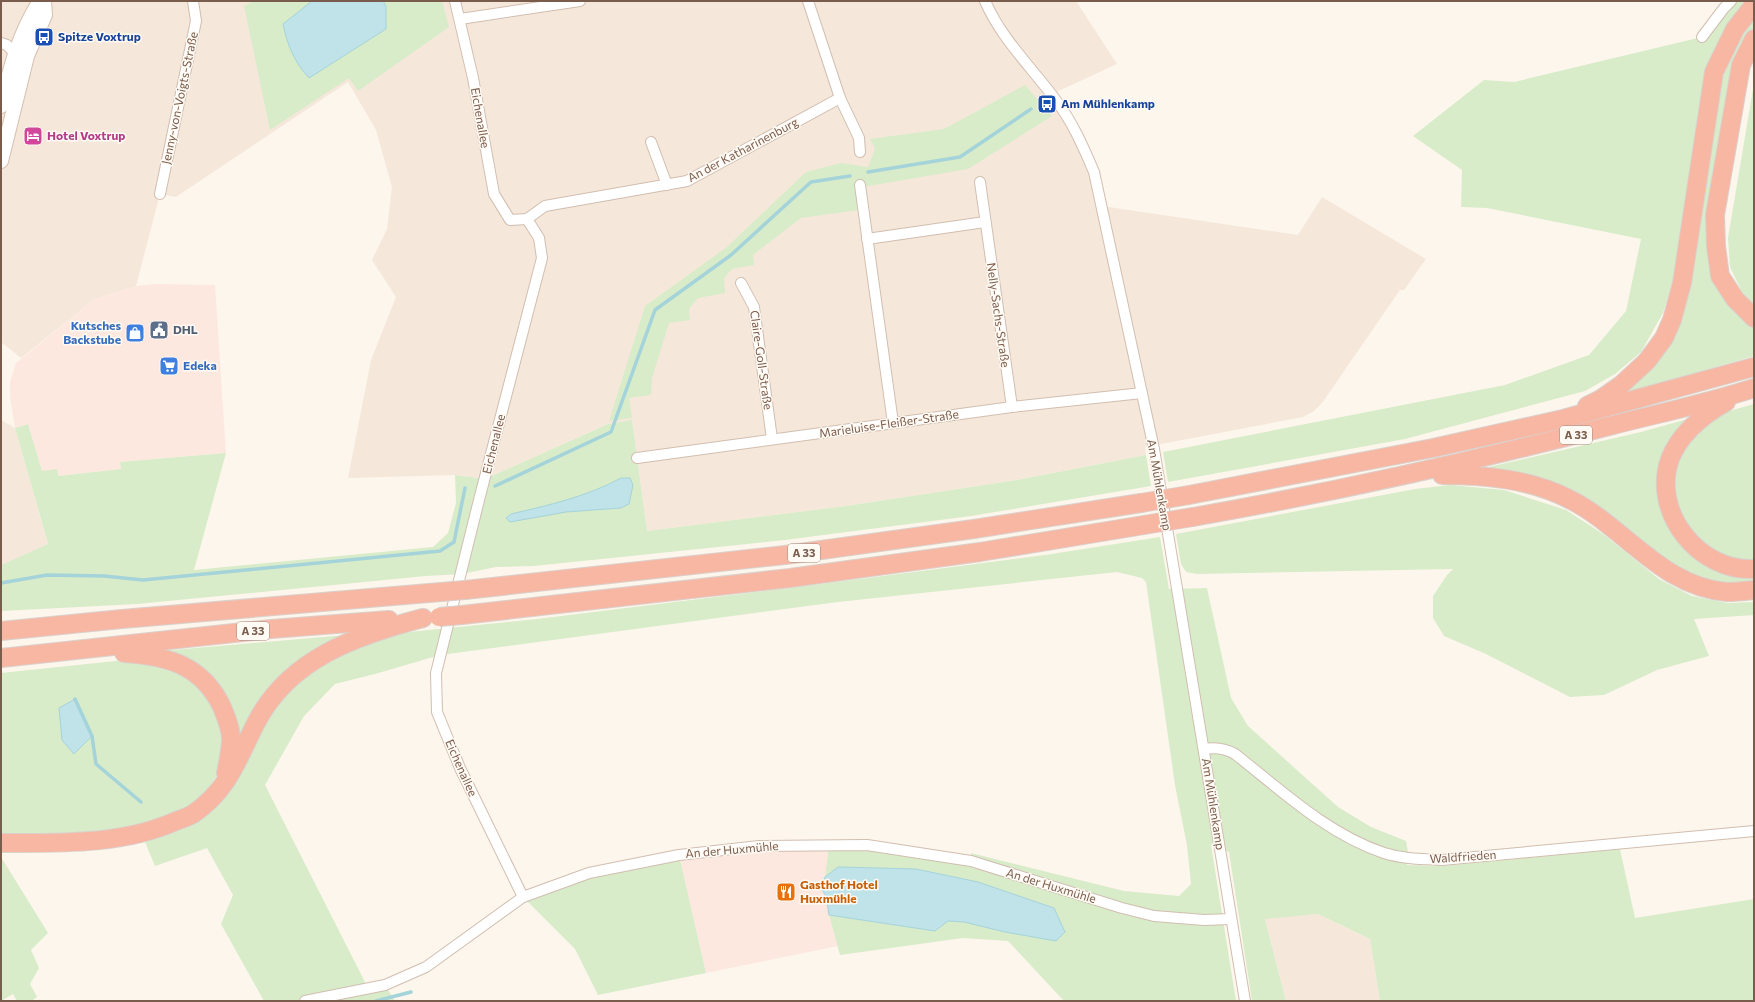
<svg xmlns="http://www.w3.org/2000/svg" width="1755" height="1002" viewBox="0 0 1755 1002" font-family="Commissioner,sans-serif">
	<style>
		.residential { fill: #f5e8da }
		.commercial { fill: #fde8e0 }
		.green { fill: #d8ecc9 }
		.water { fill: #bfe3e8; stroke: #a5d3da }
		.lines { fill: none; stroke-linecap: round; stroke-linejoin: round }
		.stream { stroke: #a5d3da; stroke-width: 3.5 }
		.street-casing { stroke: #d1beb0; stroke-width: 12 }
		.secondary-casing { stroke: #d6c0b0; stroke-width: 16 }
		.highway-casing { stroke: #dad1cd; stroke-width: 20 }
		.street { stroke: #fff; stroke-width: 10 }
		.secondary { stroke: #fff; stroke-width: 14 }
		.highway { stroke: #f7b7a3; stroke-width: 18 }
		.highway-bridge-casing { stroke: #dad1cd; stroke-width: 20; stroke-linecap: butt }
		.highway-bridge { stroke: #f7b7a3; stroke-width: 18 }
		.labels { text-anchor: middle; stroke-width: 3; stroke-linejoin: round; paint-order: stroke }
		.shield { fill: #fffaf3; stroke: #a28b7f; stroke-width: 1 }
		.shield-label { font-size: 11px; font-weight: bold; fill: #7a5c4d }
		.transit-label { font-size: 12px; font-weight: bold; fill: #164399; stroke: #fffaf3; text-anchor: start }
		.street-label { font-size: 12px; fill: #7a5c4d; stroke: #fffaf3 }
		.hotel-label { font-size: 12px; font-weight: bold; fill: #b23c85; stroke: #fffaf3; text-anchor: start }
		.shop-label { font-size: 12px; font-weight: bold; fill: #366cbe; stroke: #fffaf3; text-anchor: end }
		.service-label { font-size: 12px; font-weight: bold; fill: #4e5e75; stroke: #fffaf3; text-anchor: start }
		.food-label { font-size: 12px; font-weight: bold; fill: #c56008; stroke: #fffaf3; text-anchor: start }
	</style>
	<rect width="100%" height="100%" fill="#fdf6ec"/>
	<g class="residential">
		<polygon points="1,1 1076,1 1117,64 1052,94 1082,143 1102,206 1298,235 1322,197 1426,259 1404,290 1400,290 1322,403 1314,411 1303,417 1145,447 1146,455 1017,480 846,506 647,531 632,421 608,424 485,479 455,475 348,478 371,360 396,297 372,260 387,229 392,187 376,130 348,82 176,197 160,194 136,286 95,299 21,358 1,342"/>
		<polygon points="1,420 15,428 48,545 1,565"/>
		<polygon points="1318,914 1370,939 1380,1001 1286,1001 1265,918"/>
	</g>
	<g class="commercial">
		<polygon points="156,284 215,285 226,453 120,462 121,469 58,476 42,471 28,424 15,428 10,397 10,382 16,363 95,299 136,286"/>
		<polygon points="829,845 825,877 820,887 826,896 829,915 838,946 706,973 679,855"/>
	</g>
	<g class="green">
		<polygon points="254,1 442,1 449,27 358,91 349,78 270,130 244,6"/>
		<polygon points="1731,1 1749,1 1708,68 1673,280 1663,313 1641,352 1615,374 1585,391 1405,439 1168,482 1163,452 1505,385 1589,355 1626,311 1641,239 1487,208 1461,207 1462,170 1413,136 1484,80 1514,82 1702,37"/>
		<polygon points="1754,15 1754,32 1709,248 1747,324 1754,328 1754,356 1630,392 1629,388 1677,324 1721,72 1741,30"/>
		<polygon points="1754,83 1754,304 1742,292 1730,267 1728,238"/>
		<polygon points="1025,85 1052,116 968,169 857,188 859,210 801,218 753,255 754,265 732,269 724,278 725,293 698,298 689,309 690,320 669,323 652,378 651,395 629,398 632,418 609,421 645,306 727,247 806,172 841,163 868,167 875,149 870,139 944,129"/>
		<polygon points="1754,404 1754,562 1722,558 1687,532 1673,493 1677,458 1691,435 1715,415"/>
		<polygon points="1691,418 1668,445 1676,537 1703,563 1738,576 1754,575 1754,583 1718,584 1674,569 1632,533 1480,469 1641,432"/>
		<polygon points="632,420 647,531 846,506 1017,480 1146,455 1151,486 971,516 785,540 534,566 496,567 462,574 426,576 137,604 1,611 1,565 48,544 15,428 28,424 42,471 57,469 58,476 121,469 120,462 226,453 194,570 433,547 448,533 456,503 455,475 485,479 608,424"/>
		<polygon points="1450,485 1504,490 1566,510 1603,534 1659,579 1692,596 1728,603 1754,602 1754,615 1694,619 1709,656 1657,670 1604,695 1570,697 1486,654 1444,636 1433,618 1433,596 1447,575 1453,569 1197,574 1186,572 1181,564 1176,534 1415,489"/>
		<polygon points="1160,537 1169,589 1207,588 1231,698 1248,726 1338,807 1371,827 1406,841 1408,852 1407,865 1443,866 1620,849 1635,918 1754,899 1754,1001 1380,1001 1370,939 1318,914 1265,919 1286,1001 1252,1001 1229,852 1211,845 1236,1001 1064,1001 1008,941 963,938 840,955 829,915 935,931 948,921 964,922 1005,932 978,882 916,869 838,867 825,877 829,845 971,861 971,853 1124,891 1179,896 1191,884 1187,845 1175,785 1146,582 1142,578 1117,572 838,602 440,655 375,674 335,684 304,716 265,785 368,988 385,985 395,1001 264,1001 221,924 233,895 207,848 155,866 145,842 173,833 200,818 224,799 238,776 266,711 331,653 399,633 537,619 852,580 1045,555"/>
		<polygon points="346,635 314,649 297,662 235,754 231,713 161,651"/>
		<polygon points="144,658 168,663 212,695 226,731 218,774 205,793 186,809 136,828 32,836 1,834 1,673"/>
		<polygon points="679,855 706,973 598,995 575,949 523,897 589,873"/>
		<polygon points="1,857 48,933 31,950 39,968 30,984 37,997 31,1001 17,1001 13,994 1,1001"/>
	</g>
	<g class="water">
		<path d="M 312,1 L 383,1 L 386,6 L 386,29 L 309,78 C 294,62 287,44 283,24 Z"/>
		<path d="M 621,478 L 630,478 L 633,485 L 629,504 L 621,508 L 566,512 L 510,522 L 506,518 L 511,514 C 549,505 586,497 621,478 Z"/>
		<polygon points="75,699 92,736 74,754 62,740 59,708"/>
		<polygon points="838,867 916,869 978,882 1054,908 1065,932 1056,941 1005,932 964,922 948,921 935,931 829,915 826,896 820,887 825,877"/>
	</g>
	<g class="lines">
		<g class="stream">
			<polyline points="868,172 960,157 1031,109"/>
			<polyline points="495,486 611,432 655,310 731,255 811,182 850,176"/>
			<polyline points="1,583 47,575 104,576 143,580 440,551 454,542 465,488"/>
			<polyline points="75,699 92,736 96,764 141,802"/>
			<polyline points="376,1001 411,992"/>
		</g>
		<g class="street-casing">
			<g id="street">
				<polyline points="455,1 473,78 494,194 510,220 527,219 539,238 542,258 479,500 436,673 437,712 460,768 523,897"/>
				<polyline points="808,1 840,98 859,138 860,152"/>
				<path d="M 985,1 C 1001,38 1031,67 1055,99 C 1072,121 1083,146 1094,172 L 1154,449 L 1245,1001"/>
				<polyline points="460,19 580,1"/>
				<polyline points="1702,37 1724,8 1731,1"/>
				<polyline points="1,43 7,45 14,53"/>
				<polyline points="651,142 667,185"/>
				<polyline points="980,182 1012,407"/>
				<polyline points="860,185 893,423"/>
				<polyline points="160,194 196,21 193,1"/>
				<polyline points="527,219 545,206 687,181 840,98"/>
				<polyline points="867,239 985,222"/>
				<polyline points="741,283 754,307 772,439"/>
				<polyline points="637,458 1012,407 1142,393"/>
				<path d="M 1204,749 C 1216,747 1225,748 1235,754 C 1281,790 1327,834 1384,853 C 1403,859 1422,859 1442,860 L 1754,831"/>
				<polyline points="305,1001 385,985 426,967 523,897 589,873 679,855 759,846 867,845 971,861 1122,908 1154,916 1204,920 1231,919"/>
			</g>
		</g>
		<g class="secondary-casing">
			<g id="secondary">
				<path d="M 1,106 C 10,69 19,33 40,1"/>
				<polyline points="1,161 27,56 45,15 44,1"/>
			</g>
		</g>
		<g class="highway-casing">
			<g id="highway">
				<polyline points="1754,39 1741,65 1715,215 1716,246 1720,276 1735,299 1754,318"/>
				<path d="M 1726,402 C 1703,415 1680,433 1670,459 C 1651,512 1699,572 1754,569"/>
				<polyline points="1587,406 1601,399 1621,385 1647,361 1664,338 1672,320 1682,283 1714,72 1735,29 1754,5"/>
				<path d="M 1442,475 C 1485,475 1530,479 1569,499 C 1624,526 1661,587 1727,592 C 1736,592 1745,591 1754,590"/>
				<polyline points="1189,495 1433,448 1563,419 1754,367"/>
				<path d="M 1193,517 C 1335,492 1474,461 1613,425 C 1660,413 1708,403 1754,388"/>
				<polyline points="465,590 785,555 974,529 1141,503"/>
				<polyline points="462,615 790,578 980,552 1144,525"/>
				<polyline points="1,631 122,619 441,592"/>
				<path d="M 124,653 C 168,656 202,665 222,707 C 226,717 232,731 231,742 C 230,752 228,763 226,773"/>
				<polyline points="1,658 271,629 389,620"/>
				<path d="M 1,843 C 59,843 123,845 176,821 C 182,819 188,817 193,814 C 229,789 237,760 256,723 C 289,658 358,635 423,618"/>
			</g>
		</g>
		<use href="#street" class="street"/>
		<use href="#secondary" class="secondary"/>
		<use href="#highway" class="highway"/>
		<g class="highway-bridge-casing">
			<g id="highway-bridge">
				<polyline points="1141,503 1189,495"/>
				<polyline points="1144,525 1193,517"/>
				<polyline points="441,592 465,590"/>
				<polyline points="439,617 462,615"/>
			</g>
		</g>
		<use href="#highway-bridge" class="highway-bridge"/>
	</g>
	<defs>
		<g id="bus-square" transform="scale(1)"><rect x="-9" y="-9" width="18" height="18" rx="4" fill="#1a4fb4" stroke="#fffaf3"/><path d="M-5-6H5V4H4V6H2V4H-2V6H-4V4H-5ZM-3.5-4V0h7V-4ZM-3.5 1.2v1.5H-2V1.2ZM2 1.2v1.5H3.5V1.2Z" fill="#fff"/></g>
		<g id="hotel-square" transform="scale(1)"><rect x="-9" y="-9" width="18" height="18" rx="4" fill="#d1479c" stroke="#fffaf3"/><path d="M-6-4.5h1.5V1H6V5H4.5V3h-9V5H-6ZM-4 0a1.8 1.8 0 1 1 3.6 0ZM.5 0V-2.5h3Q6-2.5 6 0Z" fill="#fff"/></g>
		<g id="civic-square" transform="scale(1)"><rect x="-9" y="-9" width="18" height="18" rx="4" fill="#5c6f8a" stroke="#fffaf3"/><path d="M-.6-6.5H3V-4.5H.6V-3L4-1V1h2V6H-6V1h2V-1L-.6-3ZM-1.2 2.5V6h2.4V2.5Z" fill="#fff"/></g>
		<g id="shop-square" transform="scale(1)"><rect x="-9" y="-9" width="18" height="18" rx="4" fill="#3f7fe0" stroke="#fffaf3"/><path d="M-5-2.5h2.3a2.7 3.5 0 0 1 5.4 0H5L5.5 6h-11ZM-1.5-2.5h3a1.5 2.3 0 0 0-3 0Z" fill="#fff"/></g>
		<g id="supermarket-square" transform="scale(1)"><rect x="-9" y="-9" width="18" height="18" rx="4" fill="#3f7fe0" stroke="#fffaf3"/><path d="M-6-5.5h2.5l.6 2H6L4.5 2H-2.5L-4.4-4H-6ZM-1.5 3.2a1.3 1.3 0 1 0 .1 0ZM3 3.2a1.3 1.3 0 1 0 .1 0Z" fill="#fff"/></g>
		<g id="restaurant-square" transform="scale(1)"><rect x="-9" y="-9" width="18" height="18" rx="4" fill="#e8710a" stroke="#fffaf3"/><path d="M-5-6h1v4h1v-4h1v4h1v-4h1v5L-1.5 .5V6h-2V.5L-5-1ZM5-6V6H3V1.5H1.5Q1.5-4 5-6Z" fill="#fff"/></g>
	</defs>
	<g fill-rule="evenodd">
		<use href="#bus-square" x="44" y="37"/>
		<use href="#bus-square" x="1047" y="104"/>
		<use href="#hotel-square" x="33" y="136"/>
		<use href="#civic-square" x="159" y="330"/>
		<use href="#shop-square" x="135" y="333"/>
		<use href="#supermarket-square" x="169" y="366"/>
		<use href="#restaurant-square" x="786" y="892"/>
	</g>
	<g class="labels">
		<g class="shield">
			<rect x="1560" y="426" width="32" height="18" rx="3"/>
			<rect x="788" y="544" width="32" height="18" rx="3"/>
			<rect x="237" y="622" width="32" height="18" rx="3"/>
		</g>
		<g class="shield-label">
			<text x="1576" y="439">A 33</text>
			<text x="804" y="557">A 33</text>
			<text x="253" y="635">A 33</text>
		</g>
		<g class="transit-label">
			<text x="58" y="41">Spitze Voxtrup</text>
			<text x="1061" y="108">Am Mühlenkamp</text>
		</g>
		<g class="street-label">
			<text transform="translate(180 98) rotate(-78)" y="4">Jenny-von-Voigts-Straße</text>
			<text transform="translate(480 118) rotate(80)" y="4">Eichenallee</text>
			<text transform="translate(743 150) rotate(-28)" y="4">An der Katharinenburg</text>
			<text transform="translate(998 315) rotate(82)" y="4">Nelly-Sachs-Straße</text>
			<text transform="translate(761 360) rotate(82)" y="4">Claire-Goll-Straße</text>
			<text transform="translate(889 424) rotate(-8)" y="4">Marieluise-Fleißer-Straße</text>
			<text transform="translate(494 444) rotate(-76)" y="4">Eichenallee</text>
			<text transform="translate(1159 485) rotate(80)" y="4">Am Mühlenkamp</text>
			<text transform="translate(461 768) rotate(66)" y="4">Eichenallee</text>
			<text transform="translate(1213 804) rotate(81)" y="4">Am Mühlenkamp</text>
			<text transform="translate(732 850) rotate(-5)" y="4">An der Huxmühle</text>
			<text transform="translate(1463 857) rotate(-4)" y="4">Waldfrieden</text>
			<text transform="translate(1051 886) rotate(17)" y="4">An der Huxmühle</text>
		</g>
		<g class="hotel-label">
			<text x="47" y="140">Hotel Voxtrup</text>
		</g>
		<g class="shop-label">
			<text x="121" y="330">Kutsches<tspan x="121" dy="14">Backstube</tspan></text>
			<text x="183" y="370" text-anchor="start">Edeka</text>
		</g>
		<g class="service-label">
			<text x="173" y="334">DHL</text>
		</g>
		<g class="food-label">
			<text x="800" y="889">Gasthof Hotel<tspan x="800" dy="14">Huxmühle</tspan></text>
		</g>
	</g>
	<rect width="1755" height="1002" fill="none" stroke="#7a5c4d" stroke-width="4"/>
</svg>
